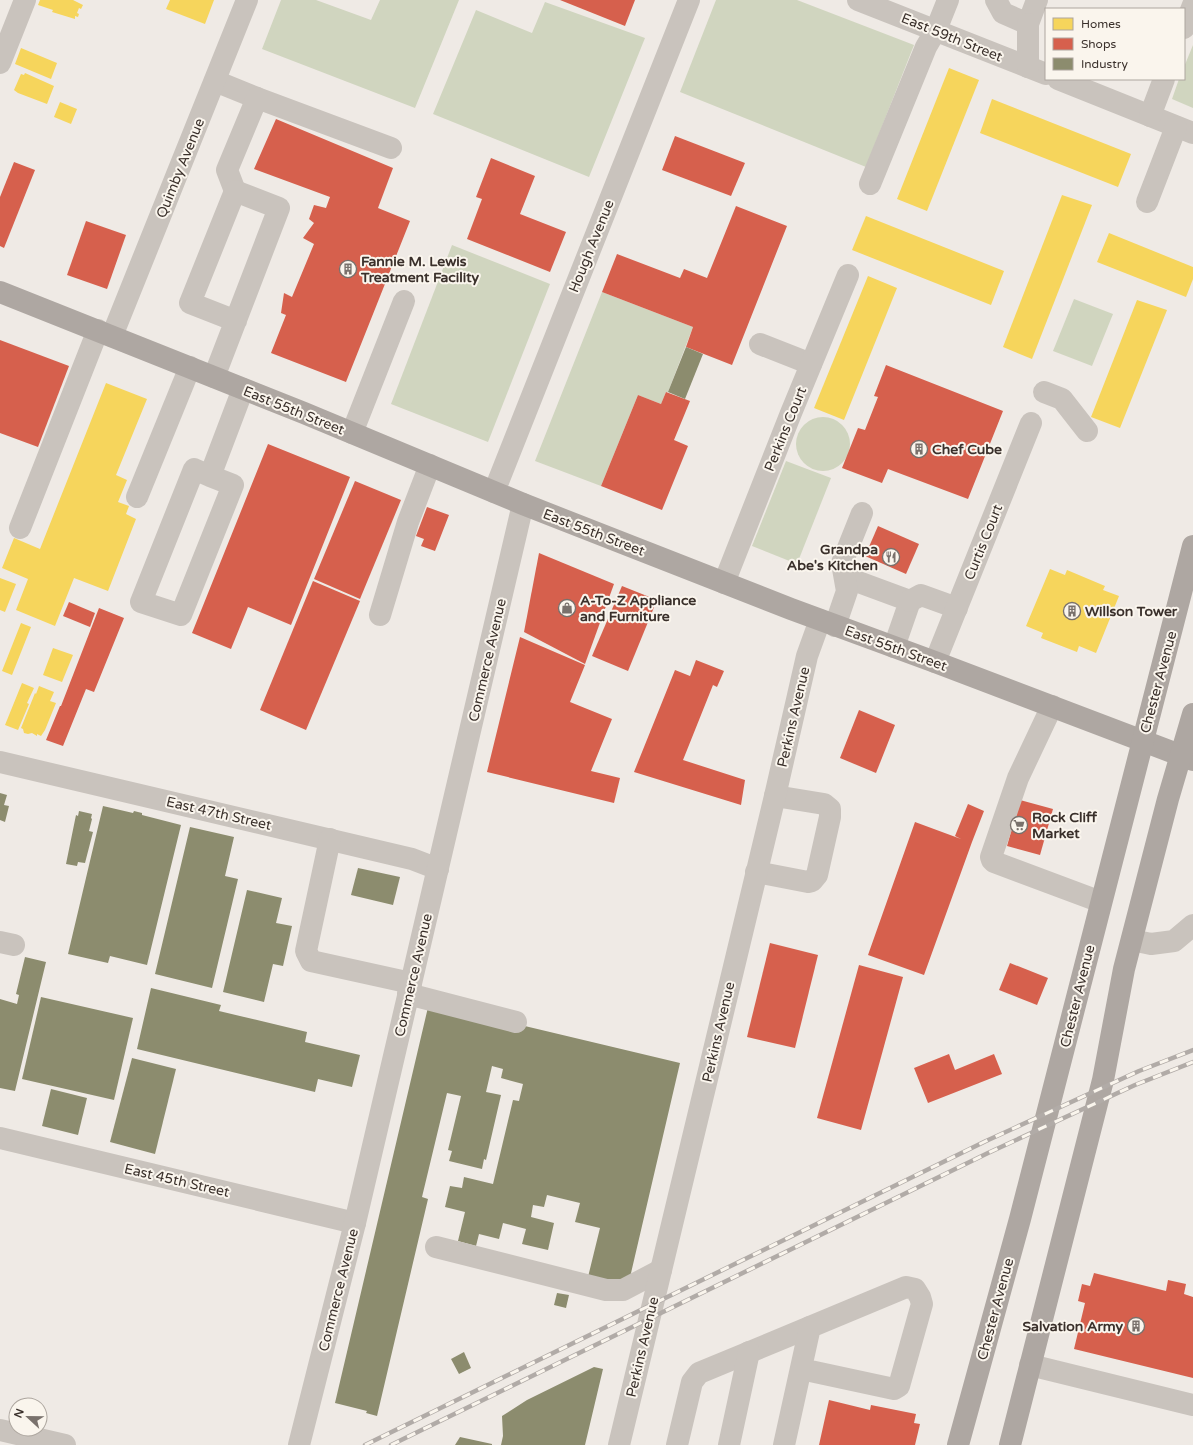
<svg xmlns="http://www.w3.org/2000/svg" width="1193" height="1445" viewBox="0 0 1193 1445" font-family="'Varela Round',sans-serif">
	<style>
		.green { fill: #d0d5bf }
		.homes { fill: #f6d55c }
		.shops { fill: #d6604d }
		.industry { fill: #8c8c6e }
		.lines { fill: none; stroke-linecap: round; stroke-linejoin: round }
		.minor { stroke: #c9c3bd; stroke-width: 22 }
		.major { stroke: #aea7a2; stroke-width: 22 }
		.rail-casing { stroke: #b1aba7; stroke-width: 4.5 }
		.rail { stroke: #faf5ed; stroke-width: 3; stroke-dasharray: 9; stroke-linecap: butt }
		.labels { text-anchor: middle; stroke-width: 4; stroke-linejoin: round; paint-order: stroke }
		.street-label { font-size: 14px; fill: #3a302b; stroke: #faf5ed }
		.poi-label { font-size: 14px; font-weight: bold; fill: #3a302b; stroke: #faf5ed; text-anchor: start }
	</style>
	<rect width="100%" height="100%" fill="#efeae5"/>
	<g class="green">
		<polygon points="281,0 316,0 371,20 380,0 459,0 415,108 262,49"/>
		<polygon points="716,0 797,0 914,45 866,167 680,92"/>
		<polygon points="545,2 645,38 589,177 433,114 476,10 532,33"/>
		<polygon points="1193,45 1193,108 1172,99 1179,79 1184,79 1184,67"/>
		<polygon points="452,245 550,284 488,442 391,404"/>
		<polygon points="602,292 693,327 668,392 666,392 661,404 638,395 601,486 535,461"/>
		<polygon points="1074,299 1113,314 1092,366 1053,351"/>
		<circle cx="823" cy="444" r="27"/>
		<polygon points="786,461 831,478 797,564 752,546"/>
	</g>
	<g class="homes">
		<polygon points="40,0 73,0 83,5 81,9 79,8 77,13 79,14 78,17 75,16 75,19 52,12 53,10 38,5"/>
		<polygon points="170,0 214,0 205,24 166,9"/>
		<polygon points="21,48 57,63 51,79 15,64"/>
		<polygon points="949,68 979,80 927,211 897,199"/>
		<polygon points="25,73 54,86 47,104 18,93 14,90 21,74 24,75"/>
		<polygon points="992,99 1131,154 1118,187 980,133"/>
		<polygon points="60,102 77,109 71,124 54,117"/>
		<polygon points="1062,195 1092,205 1032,359 1003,347"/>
		<polygon points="866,216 1004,271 991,305 852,250"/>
		<polygon points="1109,233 1193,267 1193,279 1186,297 1097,262"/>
		<polygon points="868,276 897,288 844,420 814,408"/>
		<polygon points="1137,300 1167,310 1120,428 1091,417"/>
		<polygon points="106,383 147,399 116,475 127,480 118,502 129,506 126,514 136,519 108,591 74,578 55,626 16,610 28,579 2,568 14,538 40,549"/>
		<polygon points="1050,569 1065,575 1067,570 1105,586 1103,590 1119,596 1096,653 1079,646 1077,652 1041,638 1043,633 1026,626"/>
		<polygon points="0,578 16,584 5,612 0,610"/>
		<polygon points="21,623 31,627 12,675 2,671"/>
		<polygon points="53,648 73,655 62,682 43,675"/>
		<polygon points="22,683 34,688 27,703 29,704 18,730 5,725"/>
		<polygon points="39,686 54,692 50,701 56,703 45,730 41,736 37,734 37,736 32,733 28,734 24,733 23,729 21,728 35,693 36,694"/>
	</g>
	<g class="shops">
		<polygon points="560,0 635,0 625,26"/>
		<polygon points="276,119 393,168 378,208 410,221 346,382 271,353 286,315 281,313 284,293 292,297 314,244 303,238 314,223 309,219 314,205 326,208 330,197 254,169"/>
		<polygon points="675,136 745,163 731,196 662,170"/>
		<polygon points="491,158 535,176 520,214 566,232 550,272 467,239 482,199 476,197"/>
		<polygon points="14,162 35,170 4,248 0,246 0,197"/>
		<polygon points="736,206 787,226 732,365 686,347 693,327 602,292 617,254 680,278 684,269 707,278"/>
		<polygon points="86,221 126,235 107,289 67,275"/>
		<polygon points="0,340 69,366 38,447 0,433"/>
		<polygon points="886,365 1003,411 968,499 888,469 882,483 842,468 858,428 865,430 878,397 874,396"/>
		<polygon points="666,392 690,401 674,440 688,446 662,510 601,486 638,395 661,404"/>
		<polygon points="268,444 350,477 291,625 248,607 231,649 192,633"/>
		<polygon points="355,481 401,500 360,599 314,579"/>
		<polygon points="427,507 449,515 435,551 421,546 424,539 416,536"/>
		<polygon points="878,526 919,544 906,574 865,556"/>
		<polygon points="539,553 614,584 585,664 524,632"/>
		<polygon points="313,581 360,601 306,730 260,710"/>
		<polygon points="622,586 657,600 628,671 592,656"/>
		<polygon points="69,602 95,613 90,627 63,616"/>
		<polygon points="99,608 124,618 94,692 86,689 63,746 46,740 60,706 61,706"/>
		<polygon points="520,637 585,665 570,702 612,719 591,771 620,778 614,803 487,772"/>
		<polygon points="696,660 724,671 717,687 713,685 683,760 745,780 741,805 634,772 675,670 690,676"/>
		<polygon points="859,710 895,725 876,773 840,758"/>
		<polygon points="1020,800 1053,809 1040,855 1007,846"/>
		<polygon points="968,804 984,811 972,842 924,975 868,955 915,822 961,839 955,836"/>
		<polygon points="770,943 818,955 795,1048 747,1037"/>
		<polygon points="1010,963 1048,978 1037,1005 999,990"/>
		<polygon points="859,965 903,977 861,1130 817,1118"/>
		<polygon points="949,1054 955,1070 994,1054 1002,1074 928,1103 914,1068"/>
		<polygon points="1094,1273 1166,1291 1168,1280 1186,1284 1184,1294 1193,1297 1193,1378 1074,1349 1085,1303 1078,1301 1082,1284 1090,1286"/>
		<polygon points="829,1400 870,1410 871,1405 916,1414 914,1423 920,1424 915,1445 819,1445"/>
	</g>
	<g class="industry">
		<polygon points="686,347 703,354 685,399 668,392"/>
		<polygon points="0,793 7,795 4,805 9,806 5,822 0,820"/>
		<polygon points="103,806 133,813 134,811 142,813 142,815 181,825 147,965 110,956 108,963 68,954"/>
		<polygon points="79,811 92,814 91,818 92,819 89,831 93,832 85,863 78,862 77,866 66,864 76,815 78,816"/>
		<polygon points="190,827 234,837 225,876 238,879 212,988 155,974"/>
		<polygon points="358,868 400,877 393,905 351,895"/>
		<polygon points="247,890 282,898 276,923 292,926 283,966 273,964 264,1002 223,992"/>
		<polygon points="25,957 46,962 15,1091 0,1088 0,999 17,1004 19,995 16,994"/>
		<polygon points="151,988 221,1005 219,1011 307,1032 305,1042 360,1055 352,1087 318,1079 315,1092 137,1049"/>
		<polygon points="41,997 133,1018 114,1100 22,1079"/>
		<polygon points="429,1003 680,1063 628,1286 588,1277 600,1228 575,1222 580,1203 547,1195 544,1207 533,1205 531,1217 554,1223 548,1250 522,1244 526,1229 503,1223 499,1239 479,1234 476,1246 458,1241 465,1212 445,1207 450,1186 462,1188 464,1177 493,1184 513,1100 519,1101 523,1084 501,1078 503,1069 492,1066 486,1092 501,1095 486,1160 484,1159 482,1169 449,1161 452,1151 448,1150 461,1096 447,1093 422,1197 428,1199 377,1416 366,1413 367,1411 335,1403"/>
		<polygon points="132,1058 176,1069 155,1154 110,1142"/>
		<polygon points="51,1089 87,1098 78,1135 42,1126"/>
		<polygon points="557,1293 569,1295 566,1308 554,1305"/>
		<polygon points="464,1352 471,1368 459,1374 451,1359"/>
		<polygon points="594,1367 603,1369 585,1445 501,1445 503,1436 502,1416 527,1400"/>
		<polygon points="460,1437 492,1444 492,1445 455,1445"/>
	</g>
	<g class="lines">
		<g class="minor">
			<polyline points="858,0 1046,74"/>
			<polyline points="996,0 1003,13 1028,24 1037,0"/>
			<polyline points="1028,24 1028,67"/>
			<polyline points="1184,28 1193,5"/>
			<polyline points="0,63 25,0"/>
			<polyline points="1058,79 1193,133"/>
			<polyline points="215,81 257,98"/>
			<polyline points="1150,116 1164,79"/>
			<polyline points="870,184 926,47 936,30 948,0"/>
			<polyline points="235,191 227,170 257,98 391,148"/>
			<polyline points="1147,202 1176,127"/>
			<polyline points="112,336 247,0"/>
			<polyline points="760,344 811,364"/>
			<polyline points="214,377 279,208 235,191 190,303 236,321"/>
			<polyline points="1044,392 1062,399 1087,431"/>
			<polyline points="352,433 404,301"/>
			<polyline points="210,476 233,485 181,615 141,602 194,469 210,476 243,389"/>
			<polyline points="494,492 689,0"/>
			<polyline points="137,497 190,367"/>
			<polyline points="20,528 98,330"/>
			<polyline points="845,577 910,601 894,647"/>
			<polyline points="724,583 791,413 848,275"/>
			<polyline points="910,601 921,595 957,608"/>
			<polyline points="380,615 408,522 430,465"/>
			<polyline points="835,626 847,591 842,563 862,513"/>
			<polyline points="935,662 1031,423"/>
			<polyline points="1052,706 1018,778 991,857 992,860 994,862 1101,902"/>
			<polyline points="0,762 412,859 438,869"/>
			<polyline points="330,839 306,951 311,961 411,983"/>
			<polyline points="756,872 808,882 812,881 817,875 830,817 830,809 824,804 775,796"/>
			<polyline points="1132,940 1151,944 1174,941 1193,925"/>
			<polyline points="0,942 14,945"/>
			<polyline points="408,994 516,1022"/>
			<polyline points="0,1138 355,1223"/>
			<polyline points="436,1247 606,1290 623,1290 661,1270"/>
			<polyline points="1030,1365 1193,1405"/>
			<polyline points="0,1430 65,1445"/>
			<polyline points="299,1445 355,1223 523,504"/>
			<polyline points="619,1445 775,796 807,656 820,620"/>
			<polyline points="677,1445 692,1382 699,1373 810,1327"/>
			<polyline points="729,1445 749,1352"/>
			<polyline points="784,1445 810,1327 906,1287 915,1289 920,1297 922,1304 899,1386 894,1389 801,1369"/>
		</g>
		<g class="major">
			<polyline points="0,292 304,413 523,504 791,609 935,662 1193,760"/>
			<polyline points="958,1445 1020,1219 1193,546"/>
			<polyline points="1010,1445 1103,1080 1124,969 1168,799 1193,714"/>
		</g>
		<g class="rail-casing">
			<g id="rail">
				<polyline points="365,1445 986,1141 1139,1071 1193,1050"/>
				<polyline points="391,1445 988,1153 1135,1085 1193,1062"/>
			</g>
		</g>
		<use href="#rail" class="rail"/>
	</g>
	<defs>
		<g id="building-ring" transform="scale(0.9)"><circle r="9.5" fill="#faf5ed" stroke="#79716c" stroke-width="1.5"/><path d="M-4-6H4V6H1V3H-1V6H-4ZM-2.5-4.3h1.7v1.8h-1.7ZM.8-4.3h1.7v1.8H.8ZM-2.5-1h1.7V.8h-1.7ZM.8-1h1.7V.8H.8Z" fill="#79716c"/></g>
		<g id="restaurant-ring" transform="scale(0.9)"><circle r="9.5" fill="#faf5ed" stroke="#79716c" stroke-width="1.5"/><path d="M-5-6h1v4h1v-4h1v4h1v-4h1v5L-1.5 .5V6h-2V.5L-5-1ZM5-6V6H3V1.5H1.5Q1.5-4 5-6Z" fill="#79716c"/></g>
		<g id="shop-ring" transform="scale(0.9)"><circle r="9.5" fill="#faf5ed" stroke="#79716c" stroke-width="1.5"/><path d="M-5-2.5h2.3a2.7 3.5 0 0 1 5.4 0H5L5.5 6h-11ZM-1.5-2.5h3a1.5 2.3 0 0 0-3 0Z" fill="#79716c"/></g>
		<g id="supermarket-ring" transform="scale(0.9)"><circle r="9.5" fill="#faf5ed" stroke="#79716c" stroke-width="1.5"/><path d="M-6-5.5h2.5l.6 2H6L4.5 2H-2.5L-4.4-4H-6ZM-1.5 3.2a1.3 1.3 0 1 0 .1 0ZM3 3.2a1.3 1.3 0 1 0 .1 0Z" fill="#79716c"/></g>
	</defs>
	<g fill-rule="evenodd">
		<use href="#building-ring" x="348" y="269"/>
		<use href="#building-ring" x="919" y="449"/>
		<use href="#restaurant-ring" x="891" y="557"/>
		<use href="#shop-ring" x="567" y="608"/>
		<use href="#building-ring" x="1072" y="611"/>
		<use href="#supermarket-ring" x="1019" y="825"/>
		<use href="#building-ring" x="1136" y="1326"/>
	</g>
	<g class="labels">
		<g class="street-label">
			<text transform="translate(952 37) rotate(22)" y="5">East 59th Street</text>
			<text transform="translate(180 168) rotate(-68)" y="5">Quimby Avenue</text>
			<text transform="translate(591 246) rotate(-68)" y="5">Hough Avenue</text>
			<text transform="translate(294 410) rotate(22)" y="5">East 55th Street</text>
			<text transform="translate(785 429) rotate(-68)" y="5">Perkins Court</text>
			<text transform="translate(594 532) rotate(21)" y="5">East 55th Street</text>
			<text transform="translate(983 542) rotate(-68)" y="5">Curtis Court</text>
			<text transform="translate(896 648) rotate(20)" y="5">East 55th Street</text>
			<text transform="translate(487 660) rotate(-77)" y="5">Commerce Avenue</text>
			<text transform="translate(1158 682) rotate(-75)" y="5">Chester Avenue</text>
			<text transform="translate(793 717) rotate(-77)" y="5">Perkins Avenue</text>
			<text transform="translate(219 813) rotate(13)" y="5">East 47th Street</text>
			<text transform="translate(413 975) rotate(-77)" y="5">Commerce Avenue</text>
			<text transform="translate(1077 996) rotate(-76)" y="5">Chester Avenue</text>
			<text transform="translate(718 1032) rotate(-77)" y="5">Perkins Avenue</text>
			<text transform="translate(177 1180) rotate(13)" y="5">East 45th Street</text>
			<text transform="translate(338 1290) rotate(-76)" y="5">Commerce Avenue</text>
			<text transform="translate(995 1309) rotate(-75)" y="5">Chester Avenue</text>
			<text transform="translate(642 1347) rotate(-77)" y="5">Perkins Avenue</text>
		</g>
		<g class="poi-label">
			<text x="361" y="266">Fannie M. Lewis<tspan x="361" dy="16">Treatment Facility</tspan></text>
			<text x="932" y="454">Chef Cube</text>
			<text x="878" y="554" text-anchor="end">Grandpa<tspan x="878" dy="16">Abe's Kitchen</tspan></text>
			<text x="580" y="605">A-To-Z Appliance<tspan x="580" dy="16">and Furniture</tspan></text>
			<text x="1085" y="616">Willson Tower</text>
			<text x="1032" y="822">Rock Cliff<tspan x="1032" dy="16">Market</tspan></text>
			<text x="1123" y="1331" text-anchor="end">Salvation Army</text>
		</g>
	</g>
	<rect x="1045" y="8" width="140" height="72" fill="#faf5ed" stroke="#ada69f"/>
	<rect x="1053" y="18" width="20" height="12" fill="#f6d55c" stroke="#ada69f"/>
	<text x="1081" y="28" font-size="12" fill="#3a302b">Homes</text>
	<rect x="1053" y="38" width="20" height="12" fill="#d6604d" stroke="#ada69f"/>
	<text x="1081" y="48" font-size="12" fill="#3a302b">Shops</text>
	<rect x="1053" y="58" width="20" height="12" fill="#8c8c6e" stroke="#ada69f"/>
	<text x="1081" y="68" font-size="12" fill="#3a302b">Industry</text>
	<g transform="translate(28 1417) rotate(292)"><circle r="19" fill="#faf5ed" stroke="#ada69f"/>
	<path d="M0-3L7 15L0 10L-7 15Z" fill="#79716c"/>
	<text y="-6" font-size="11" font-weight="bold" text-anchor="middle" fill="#3a302b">N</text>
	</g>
</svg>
